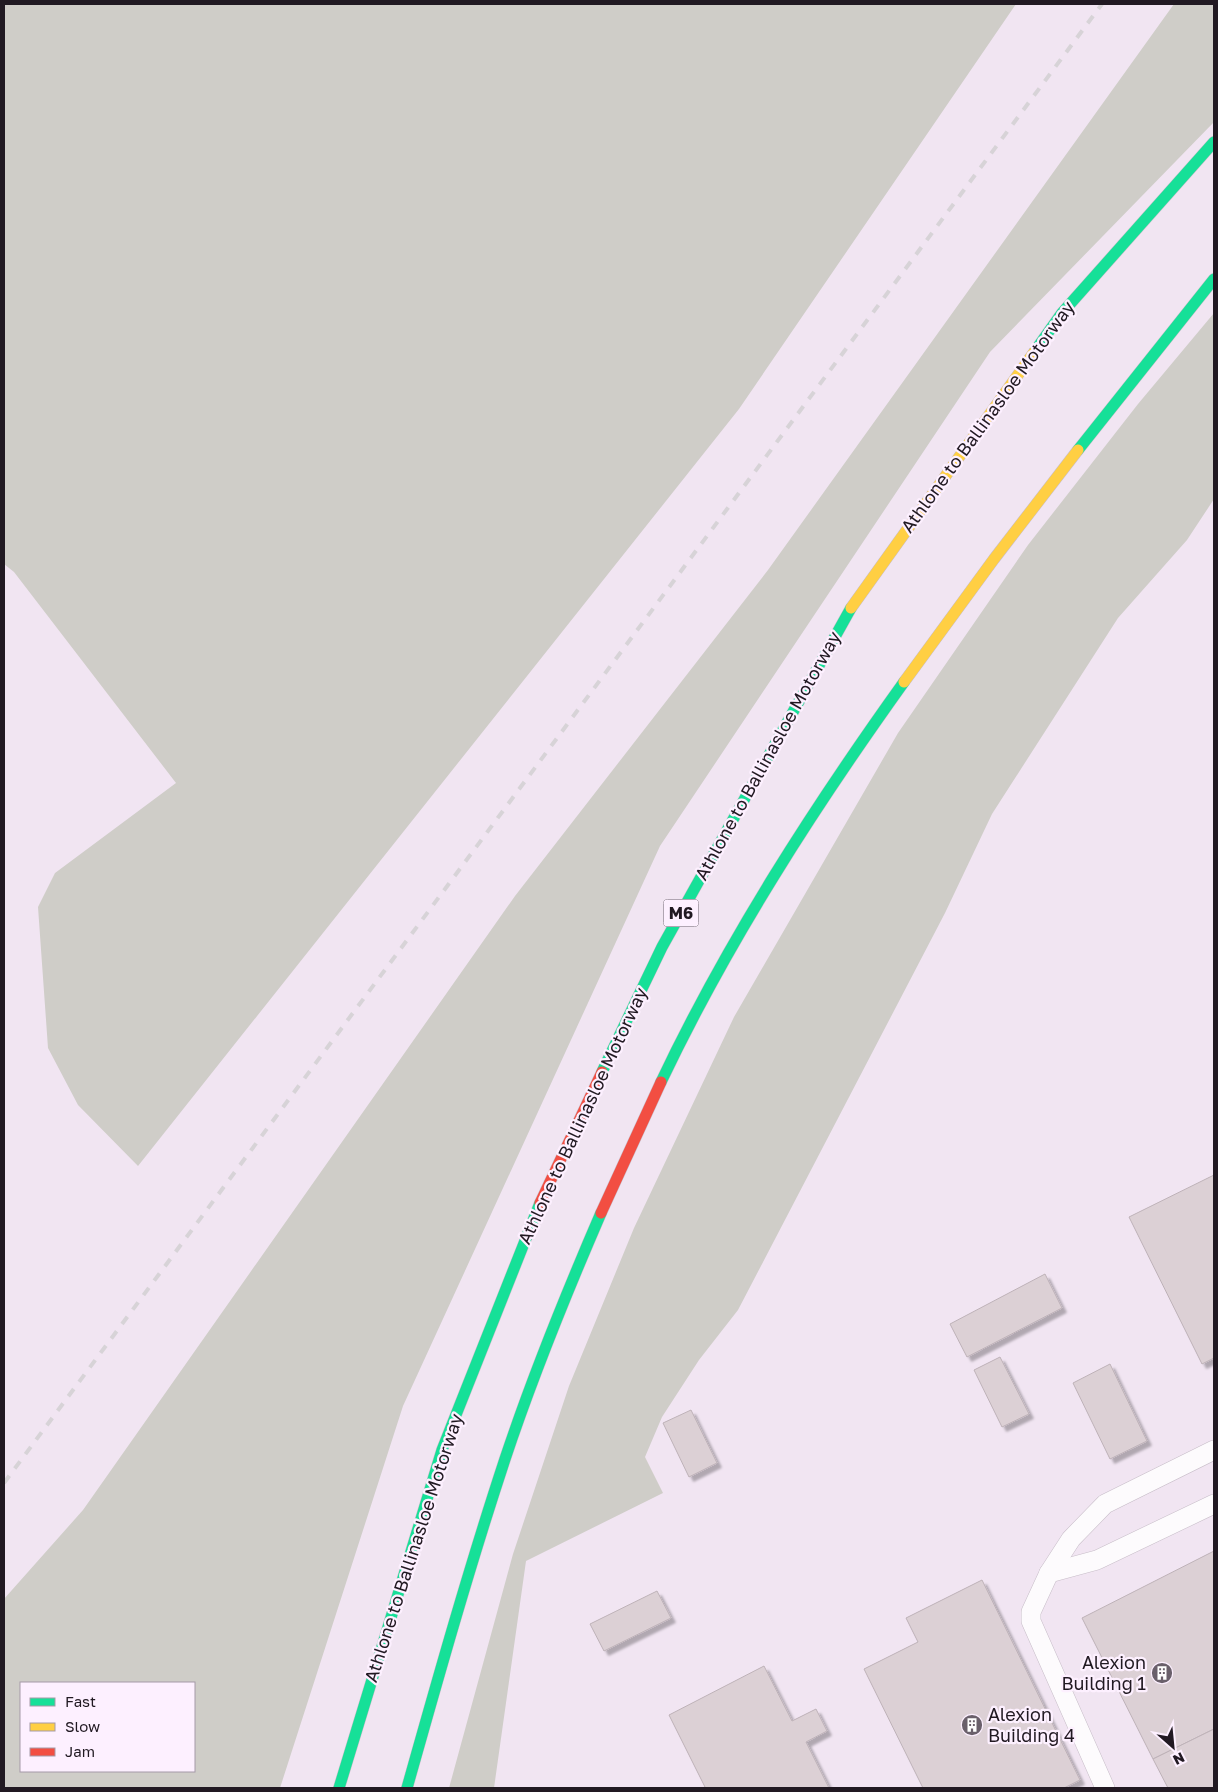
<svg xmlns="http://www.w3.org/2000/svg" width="1218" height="1792" viewBox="0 0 1218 1792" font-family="'Golos Text',sans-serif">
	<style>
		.green { fill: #cfcdc8; fill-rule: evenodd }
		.building { fill: #dcd0d5; stroke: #beb2b8; filter: url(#shadow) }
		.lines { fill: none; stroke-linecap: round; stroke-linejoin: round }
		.lane-casing { stroke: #c7bdc8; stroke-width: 20 }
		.fast-casing { stroke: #c7bdc8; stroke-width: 12 }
		.slow-casing { stroke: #c7bdc8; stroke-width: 12 }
		.jam-casing { stroke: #c7bdc8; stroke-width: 12 }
		.lane { stroke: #fdfbfd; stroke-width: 19 }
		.fast { stroke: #16e098; stroke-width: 11 }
		.slow { stroke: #ffcf43; stroke-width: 11 }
		.jam { stroke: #f24e42; stroke-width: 11 }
		.rail { stroke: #d7d3d7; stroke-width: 4; stroke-dasharray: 9 9; stroke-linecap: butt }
		.labels { text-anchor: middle; stroke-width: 4.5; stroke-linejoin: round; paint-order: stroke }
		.shield { fill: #fdf0ff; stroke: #635a64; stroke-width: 1 }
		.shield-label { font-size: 16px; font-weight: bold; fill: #211922 }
		.street-label { font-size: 18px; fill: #211922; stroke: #fdf0ff }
		.poi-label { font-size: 18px; fill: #211922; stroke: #fdf0ff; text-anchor: end }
	</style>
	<defs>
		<filter id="shadow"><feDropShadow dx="4.5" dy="4.5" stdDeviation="1" flood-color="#0004"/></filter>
	</defs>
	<rect width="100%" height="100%" fill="#f1e5f2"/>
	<g class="green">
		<polygon points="4,4 1016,4 739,409 138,1166 78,1105 48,1048 38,907 55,873 176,783 14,572 4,564"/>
		<path d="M 1174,4 L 1214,4 L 1214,122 L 990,352 L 660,846 L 403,1406 L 280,1788 L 4,1788 L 4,1599 L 83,1510 L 515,896 L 768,570 ZM 21,1683 L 194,1683 L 194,1771 L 21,1771 Z"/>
		<polygon points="1214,313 1214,499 1187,540 1118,618 992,814 945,913 738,1310 699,1360 662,1417 645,1457 663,1493 526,1561 494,1788 449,1788 513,1554 569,1386 634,1228 734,1017 898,733 1028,545 1138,404"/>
	</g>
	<g class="building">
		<polygon points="1214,1175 1214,1358 1202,1364 1129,1217"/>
		<polygon points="1045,1274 1062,1308 967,1357 950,1324"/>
		<polygon points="1000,1357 1029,1414 1002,1427 974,1370"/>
		<polygon points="1110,1364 1147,1441 1110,1459 1073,1383"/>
		<polygon points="691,1410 717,1463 689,1477 663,1423"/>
		<polygon points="1214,1551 1214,1729 1153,1759 1082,1618"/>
		<polygon points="982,1580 1080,1780 1064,1788 923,1788 864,1669 918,1642 906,1618"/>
		<polygon points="657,1591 671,1618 604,1651 590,1624"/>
		<polygon points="764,1666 792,1721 816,1709 827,1731 806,1742 829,1788 703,1788 705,1787 669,1715"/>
		<polygon points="1214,1729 1214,1788 1168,1788 1153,1759"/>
	</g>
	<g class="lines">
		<g class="lane-casing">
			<g id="lane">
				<polyline points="1049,1573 1097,1560 1214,1504"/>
				<polyline points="1105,1788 1031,1621 1031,1612 1049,1573 1071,1539 1105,1504 1214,1450"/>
			</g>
		</g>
		<g class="fast-casing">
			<g id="fast">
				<polyline points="1035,351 1062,313 1214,142"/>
				<polyline points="1078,450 1214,279"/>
				<polyline points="602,1072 662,947 851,608"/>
				<path d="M 661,1082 C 728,941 813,809 904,682"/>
				<polyline points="339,1788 442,1450 540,1203"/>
				<path d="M 407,1788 C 438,1678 469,1568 505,1459 C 533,1375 566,1294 601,1213"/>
			</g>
		</g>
		<g class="slow-casing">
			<g id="slow">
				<polyline points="851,608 1035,351"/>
				<polyline points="904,682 994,559 1078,450"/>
			</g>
		</g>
		<g class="jam-casing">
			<g id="jam">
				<polyline points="540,1203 602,1072"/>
				<polyline points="601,1213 661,1082"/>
			</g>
		</g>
		<use href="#lane" class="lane"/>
		<use href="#fast" class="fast"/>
		<use href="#slow" class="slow"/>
		<use href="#jam" class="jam"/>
		<polyline class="rail" points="4,1483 1102,4"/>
	</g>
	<defs>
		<g id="building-disc" transform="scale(1.125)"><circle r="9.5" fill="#6a606b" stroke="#fdf0ff"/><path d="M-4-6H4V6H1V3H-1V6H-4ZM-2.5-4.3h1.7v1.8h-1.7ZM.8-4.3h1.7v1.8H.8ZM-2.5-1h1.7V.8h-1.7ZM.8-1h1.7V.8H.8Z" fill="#fff"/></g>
	</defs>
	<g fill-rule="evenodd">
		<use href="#building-disc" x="1162" y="1673"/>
		<use href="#building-disc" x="972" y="1725"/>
	</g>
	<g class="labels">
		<rect class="shield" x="663.5" y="899.5" width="35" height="27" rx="4"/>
		<g class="shield-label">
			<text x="681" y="919">M6</text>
		</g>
		<g class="street-label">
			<text transform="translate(988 417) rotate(-54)" y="6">Athlone to Ballinasloe Motorway</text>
			<text transform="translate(768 756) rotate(-61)" y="6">Athlone to Ballinasloe Motorway</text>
			<text transform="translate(583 1116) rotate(-65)" y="6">Athlone to Ballinasloe Motorway</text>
			<text transform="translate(414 1548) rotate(-72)" y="6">Athlone to Ballinasloe Motorway</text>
		</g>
		<g class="poi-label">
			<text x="1146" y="1669">Alexion<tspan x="1146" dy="21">Building 1</tspan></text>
			<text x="988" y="1721" text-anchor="start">Alexion<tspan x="988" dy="21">Building 4</tspan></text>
		</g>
	</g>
	<rect width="1218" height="1792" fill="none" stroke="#211922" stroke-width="10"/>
	<rect x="20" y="1682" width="175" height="90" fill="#fdf0ff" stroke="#a59aa7"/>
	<rect x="30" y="1698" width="25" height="8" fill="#16e098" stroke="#a59aa7"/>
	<text x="65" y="1707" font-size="15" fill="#211922">Fast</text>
	<rect x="30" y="1723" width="25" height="8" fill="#ffcf43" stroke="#a59aa7"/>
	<text x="65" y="1732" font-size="15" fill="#211922">Slow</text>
	<rect x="30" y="1748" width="25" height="8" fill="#f24e42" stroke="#a59aa7"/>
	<text x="65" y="1757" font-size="15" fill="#211922">Jam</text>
	<g transform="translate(1173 1747) rotate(153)" stroke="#fdf0ff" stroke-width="4" paint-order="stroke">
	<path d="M0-4L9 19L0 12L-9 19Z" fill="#211922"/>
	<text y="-8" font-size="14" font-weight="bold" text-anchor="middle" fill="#211922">N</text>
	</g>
</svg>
